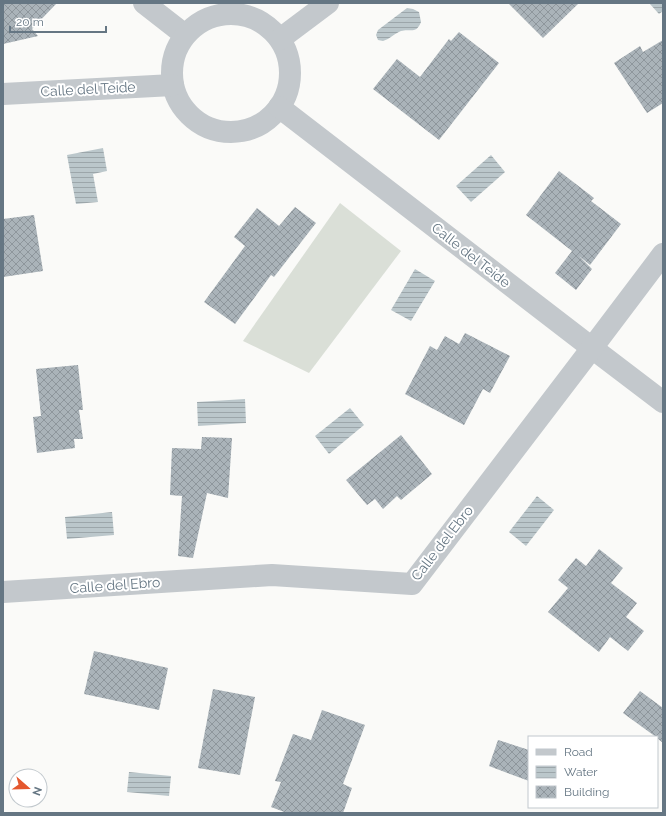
<svg xmlns="http://www.w3.org/2000/svg" width="666" height="816" viewBox="0 0 666 816" font-family="Raleway,sans-serif">
	<style>
		.grass { fill: #dadfd7 }
		.water { fill: url(#water-rules) }
		.building { fill: url(#building-cross-hatch) }
		.lines { fill: none; stroke-linecap: round; stroke-linejoin: round }
		.minor { stroke: #c3c8cc; stroke-width: 22 }
		.labels { text-anchor: middle; stroke-width: 4; stroke-linejoin: round; paint-order: stroke }
		.street-label { font-size: 14px; fill: #657683; stroke: #fff }
	</style>
	<defs>
		<pattern id="water-rules" width="6" height="5" patternUnits="userSpaceOnUse"><rect width="6" height="5" fill="#bbc7cb"/><path d="M0 2.5h6" fill="none" stroke="#9ca6aa"/></pattern>
		<pattern id="building-cross-hatch" width="8" height="8" patternUnits="userSpaceOnUse"><rect width="8" height="8" fill="#aab3b9"/><path d="M0 0l8 8M0 8l8-8" fill="none" stroke="#8e969c"/></pattern>
	</defs>
	<rect width="100%" height="100%" fill="#fafaf8"/>
	<polygon class="grass" points="340,203 401,251 309,373 243,341"/>
	<g class="water">
		<polygon points="649,3 663,3 663,11 659,14"/>
		<path d="M 407,8 L 413,9 L 419,12 L 421,22 C 416,35 410,28 401,31 C 395,33 390,39 383,41 L 378,40 L 376,35 L 378,30 Z"/>
		<polygon points="103,148 107,171 93,174 98,202 76,204 67,155"/>
		<polygon points="491,155 505,172 471,202 456,186"/>
		<polygon points="415,269 435,281 411,321 391,310"/>
		<polygon points="245,399 246,423 198,426 197,402"/>
		<polygon points="350,408 364,425 329,454 315,436"/>
		<polygon points="537,496 554,510 526,546 509,532"/>
		<polygon points="112,512 114,535 67,539 65,517"/>
		<polygon points="129,772 171,776 169,796 127,792"/>
	</g>
	<g class="building">
		<polygon points="3,3 57,3 32,29 38,36 3,44"/>
		<polygon points="508,3 579,3 543,38"/>
		<polygon points="459,32 499,63 439,140 373,89 397,59 420,77 449,39 451,41"/>
		<polygon points="663,40 663,103 647,113 614,63 640,46 643,52"/>
		<polygon points="559,171 594,198 591,201 621,224 590,265 579,256 592,269 576,290 555,273 572,251 526,215"/>
		<polygon points="295,207 316,223 274,277 271,275 235,324 204,302 245,246 234,237 257,208 279,226"/>
		<polygon points="34,215 43,271 3,277 3,219"/>
		<polygon points="465,333 510,356 490,393 483,389 464,425 405,394 430,346 437,350 445,336 459,344"/>
		<polygon points="78,365 83,410 79,410 83,439 74,439 75,448 37,453 33,417 41,416 36,369"/>
		<polygon points="401,435 432,474 401,500 397,496 383,509 375,499 367,505 346,480"/>
		<polygon points="202,437 232,438 228,498 207,493 193,558 178,556 182,496 170,495 172,448 201,449"/>
		<polygon points="599,549 623,568 611,583 637,603 626,617 644,631 628,651 610,637 599,652 548,612 568,588 558,580 576,558 586,566"/>
		<polygon points="94,651 168,668 159,710 84,694"/>
		<polygon points="213,689 255,697 240,775 198,768"/>
		<polygon points="640,691 663,708 663,743 657,738 657,737 656,737 623,713"/>
		<polygon points="322,710 365,725 343,784 352,788 343,813 287,813 271,807 281,782 275,781 293,734 311,740"/>
		<polygon points="498,740 529,750 529,781 489,766"/>
	</g>
	<g class="lines">
		<g class="minor">
			<polyline points="144,3 185,35"/>
			<circle cx="231" cy="73" r="59"/>
			<polyline points="280,39 328,3"/>
			<polyline points="3,94 173,85"/>
			<polyline points="279,107 592,348 663,402"/>
			<polyline points="3,592 272,575 412,584 592,348 663,254"/>
		</g>
	</g>
	<g class="labels">
		<g class="street-label">
			<text transform="translate(88 89) rotate(-3)" y="5">Calle del Teide</text>
			<text transform="translate(471 255) rotate(38)" y="5">Calle del Teide</text>
			<text transform="translate(442 543) rotate(-52)" y="5">Calle del Ebro</text>
			<text transform="translate(115 585) rotate(-4)" y="5">Calle del Ebro</text>
		</g>
	</g>
	<rect width="666" height="816" fill="none" stroke="#657683" stroke-width="8"/>
	<rect x="528" y="736" width="130" height="72" fill="#ffffff" stroke="#c1c8cd"/>
	<rect x="536" y="749" width="20" height="6" fill="#c3c8cc" stroke="#c1c8cd"/>
	<text x="564" y="756" font-size="12" fill="#657683">Road</text>
	<rect x="536" y="766" width="20" height="12" fill="url(#water-rules)" stroke="#c1c8cd"/>
	<text x="564" y="776" font-size="12" fill="#657683">Water</text>
	<rect x="536" y="786" width="20" height="12" fill="url(#building-cross-hatch)" stroke="#c1c8cd"/>
	<text x="564" y="796" font-size="12" fill="#657683">Building</text>
	<g transform="translate(28 788) rotate(110)"><circle r="19" fill="#ffffff" stroke="#c1c8cd"/>
	<path d="M0-3L7 15L0 10L-7 15Z" fill="#e4572e"/>
	<text y="-6" font-size="11" font-weight="bold" text-anchor="middle" fill="#657683">N</text>
	</g>
	<path d="M10 26v6h96v-6" fill="none" stroke="#657683" stroke-width="2"/>
	<text x="16" y="26" font-size="12" fill="#657683" stroke="#ffffff" stroke-width="3" paint-order="stroke">20 m</text>
</svg>
